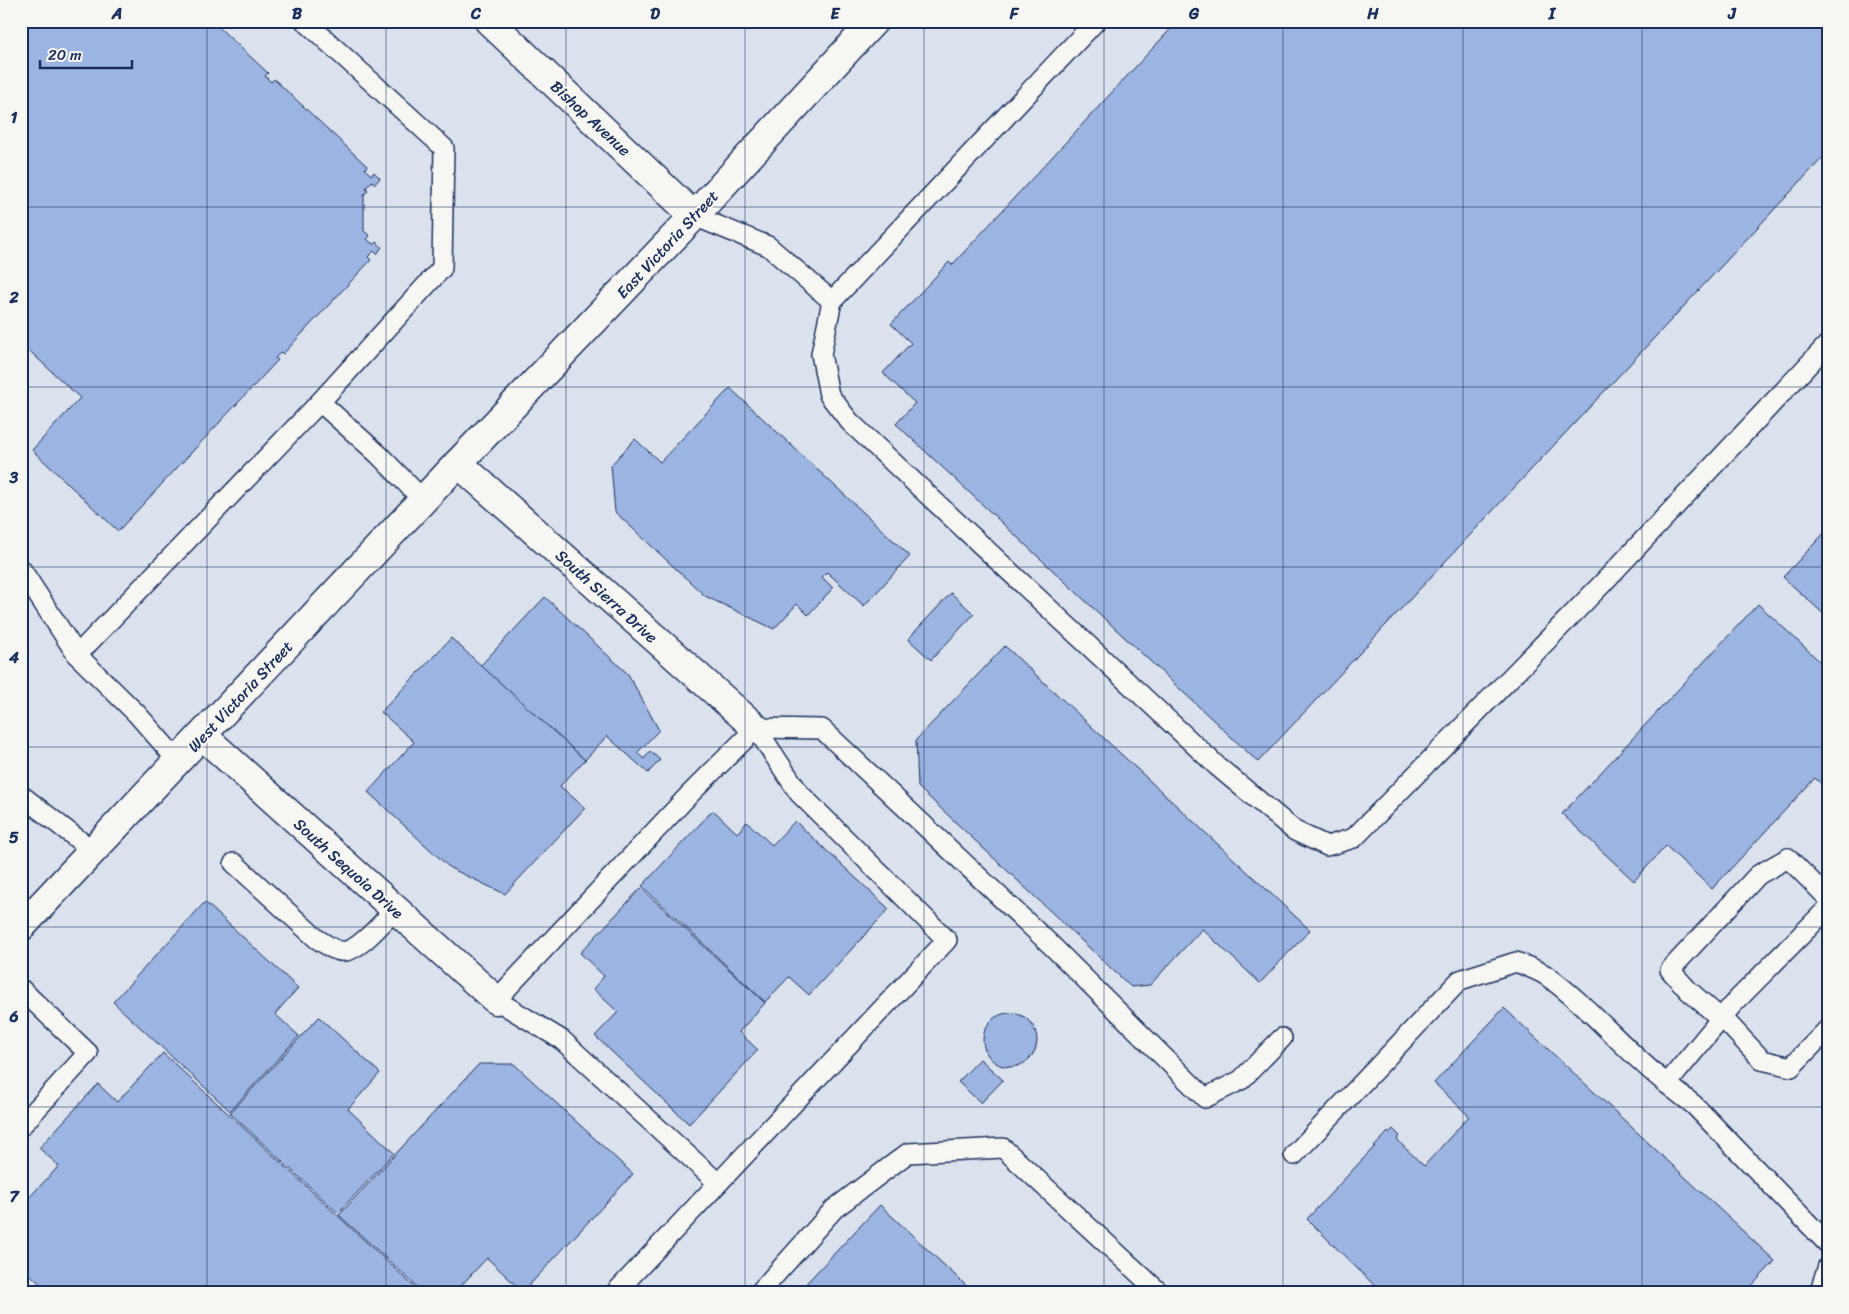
<svg xmlns="http://www.w3.org/2000/svg" width="1849" height="1314" viewBox="0 0 1849 1314" font-family="Sriracha,sans-serif">
	<style>
		.built { fill: #dbe2ed }
		.building { fill: #9cb4e1; stroke: #1b2f5e }
		.lines { fill: none; stroke-linecap: round; stroke-linejoin: round }
		.service-casing { stroke: #1b2f5e; stroke-width: 22 }
		.minor-casing { stroke: #1b2f5e; stroke-width: 31 }
		.secondary-casing { stroke: #1b2f5e; stroke-width: 31 }
		.service { stroke: #f6f6f2; stroke-width: 19 }
		.minor { stroke: #f6f6f2; stroke-width: 28 }
		.secondary { stroke: #f6f6f2; stroke-width: 28 }
		.grid { fill: none; stroke: #1b2f5e; stroke-width: 1; stroke-opacity: 0.55 }
		.labels { text-anchor: middle; stroke-width: 4; stroke-linejoin: round; paint-order: stroke }
		.street-label { font-size: 16px; fill: #1b2f5e; stroke: #f6f6f2 }
		.neatline { fill: none; stroke: #1b2f5e; stroke-width: 2 }
		.grid-label { font-size: 16px; text-anchor: middle; font-weight: bold; fill: #1b2f5e }
	</style>
	<rect width="100%" height="100%" fill="#f6f6f2"/>
	<filter id="ink" filterUnits="userSpaceOnUse"><feTurbulence type="fractalNoise" baseFrequency=".02" numOctaves="2"/><feDisplacementMap in="SourceGraphic" scale="10" xChannelSelector="R" yChannelSelector="G"/><feConvolveMatrix kernelMatrix="1 2 1 2 8 2 1 2 1" color-interpolation-filters="sRGB"/></filter>
	<g filter="url(#ink)">
		<rect class="built" x="21" y="21" width="1807" height="1272"/>
		<g class="building">
			<polygon points="21,21 212,21 268,73 265,76 271,82 274,79 367,166 365,169 371,175 374,172 380,178 375,184 372,181 366,188 368,190 364,195 364,231 370,236 367,239 374,245 376,242 382,247 377,254 374,251 368,257 371,260 283,354 281,352 275,358 278,360 118,531 32,450 80,398 21,343"/>
			<polygon points="1178,21 1828,21 1828,152 1258,762 896,424 915,403 883,373 911,343 891,324 949,262 952,265"/>
			<polygon points="730,388 910,556 864,606 827,572 822,577 833,588 808,615 797,604 774,629 705,596 615,512 611,465 635,439 660,462"/>
			<polygon points="1828,529 1828,618 1783,577"/>
			<polygon points="951,593 974,614 931,660 908,639"/>
			<polygon points="545,597 628,674 659,730 637,753 644,759 650,751 660,760 648,773 607,736 585,760 480,666"/>
			<polygon points="1758,604 1828,669 1828,790 1815,778 1712,889 1666,846 1634,881 1562,814"/>
			<polygon points="451,638 585,760 560,786 585,808 505,894 450,868 368,792 414,742 381,712"/>
			<polygon points="1005,646 1310,930 1260,983 1202,929 1150,985 1131,987 918,787 916,740"/>
			<polygon points="713,810 737,833 747,822 772,845 795,821 889,909 809,995 789,977 765,1002 642,886"/>
			<polygon points="641,888 765,1003 739,1032 758,1050 689,1124 595,1036 618,1012 593,989 604,976 580,953"/>
			<polygon points="205,902 298,988 275,1014 299,1036 230,1111 113,1002"/>
			<polygon points="1504,1008 1775,1261 1745,1293 1382,1293 1307,1219 1388,1132 1389,1133 1393,1129 1400,1136 1397,1140 1424,1166 1469,1116 1434,1083"/>
			<circle cx="1010" cy="1040" r="27"/>
			<polygon points="319,1017 380,1073 348,1109 394,1153 338,1213 230,1113"/>
			<polygon points="163,1053 421,1293 50,1293 21,1266 21,1206 59,1166 39,1148 98,1084 117,1102"/>
			<polygon points="980,1059 1003,1080 981,1103 958,1082"/>
			<polygon points="479,1064 514,1064 633,1174 523,1292 487,1258 454,1293 424,1293 339,1215"/>
			<polygon points="880,1205 974,1293 797,1293"/>
		</g>
		<g class="lines">
			<g class="service-casing">
				<g id="service">
					<polyline points="305,21 444,148 442,268 320,402 379,455 424,501"/>
					<polyline points="694,216 768,246 832,301 1096,21"/>
					<polyline points="832,301 821,354 829,395 850,422 1217,766 1295,831 1327,846 1354,838 1602,584 1828,344"/>
					<polyline points="21,569 77,655 137,714 178,761"/>
					<polyline points="77,655 320,402"/>
					<polyline points="21,795 93,851"/>
					<path d="M 234,863 L 317,939 C 326,944 336,953 346,951 C 362,948 384,920 396,909"/>
					<polyline points="21,989 88,1053 21,1126"/>
					<polyline points="1722,1017 1762,1060 1791,1067 1828,1029"/>
					<polyline points="1721,1019 1688,990 1670,970 1758,875 1788,858 1828,898"/>
					<polyline points="1667,1084 1694,1105 1828,1244"/>
					<path d="M 1294,1155 L 1460,980 L 1516,962 C 1526,966 1538,970 1547,976 C 1591,1008 1625,1051 1667,1084 L 1733,1004 L 1828,908"/>
					<polyline points="718,1183 562,1040 496,1000 689,795 756,728 822,729 1051,945 1205,1098 1241,1080 1282,1038"/>
					<polyline points="615,1293 947,940 799,793 756,728"/>
					<polyline points="759,1293 834,1209 908,1153 1003,1148 1160,1293"/>
					<polyline points="1819,1293 1828,1266"/>
				</g>
			</g>
			<g class="minor-casing">
				<g id="minor">
					<polyline points="489,21 694,216"/>
					<polyline points="458,463 756,728"/>
					<polyline points="203,736 496,1000"/>
				</g>
			</g>
			<g class="secondary-casing">
				<polyline id="secondary" points="21,927 458,463 694,216 874,21"/>
			</g>
			<use href="#service" class="service"/>
			<use href="#minor" class="minor"/>
			<use href="#secondary" class="secondary"/>
		</g>
	</g>
	<path class="grid" d="M 207,21 L 207,1293M 386,21 L 386,1293M 566,21 L 566,1293M 745,21 L 745,1293M 924,21 L 924,1293M 1104,21 L 1104,1293M 1283,21 L 1283,1293M 1463,21 L 1463,1293M 1642,21 L 1642,1293M 21,207 L 1828,207M 21,387 L 1828,387M 21,567 L 1828,567M 21,747 L 1828,747M 21,927 L 1828,927M 21,1107 L 1828,1107"/>
	<g class="labels">
		<g class="street-label">
			<text transform="translate(591 118) rotate(43)" y="6">Bishop Avenue</text>
			<text transform="translate(667 244) rotate(-47)" y="6">East Victoria Street</text>
			<text transform="translate(607 596) rotate(42)" y="6">South Sierra Drive</text>
			<text transform="translate(240 696) rotate(-47)" y="6">West Victoria Street</text>
			<text transform="translate(349 868) rotate(42)" y="6">South Sequoia Drive</text>
		</g>
	</g>
	<rect width="1849" height="1314" fill="none" stroke="#f6f6f2" stroke-width="55"/>
	<path d="M40 60v8h92v-8" fill="none" stroke="#1b2f5e" stroke-width="2.5"/>
	<text x="48" y="60" font-size="15" fill="#1b2f5e" stroke="#f6f6f2" stroke-width="4" paint-order="stroke">20 m</text>
	<rect x="28" y="28" width="1794" height="1258" class="neatline"/>
	<g class="grid-label">
		<text x="117" y="19">A</text>
		<text x="297" y="19">B</text>
		<text x="476" y="19">C</text>
		<text x="655" y="19">D</text>
		<text x="835" y="19">E</text>
		<text x="1014" y="19">F</text>
		<text x="1194" y="19">G</text>
		<text x="1373" y="19">H</text>
		<text x="1552" y="19">I</text>
		<text x="1732" y="19">J</text>
		<text x="14" y="123">1</text>
		<text x="14" y="303">2</text>
		<text x="14" y="483">3</text>
		<text x="14" y="663">4</text>
		<text x="14" y="843">5</text>
		<text x="14" y="1022">6</text>
		<text x="14" y="1202">7</text>
	</g>
</svg>
